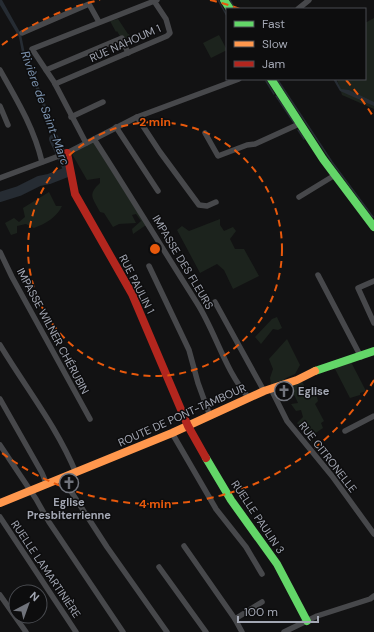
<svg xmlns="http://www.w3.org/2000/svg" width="374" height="632" viewBox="0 0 374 632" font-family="'DM Sans',sans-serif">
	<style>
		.green { fill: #1c231d }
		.water { fill: #262c33 }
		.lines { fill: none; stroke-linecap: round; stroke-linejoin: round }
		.stream { stroke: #262c33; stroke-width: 1.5 }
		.river { stroke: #262c33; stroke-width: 10 }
		.street { stroke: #47484b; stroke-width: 5.5 }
		.fast { stroke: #63d668; stroke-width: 8 }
		.slow { stroke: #ff974d; stroke-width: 8 }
		.jam { stroke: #b3261e; stroke-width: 8 }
		.ring { fill: none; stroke: #e8590c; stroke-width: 2; stroke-dasharray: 7 5 }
		.labels { text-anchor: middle; stroke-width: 3; stroke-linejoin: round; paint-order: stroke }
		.street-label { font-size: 11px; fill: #a3a7b3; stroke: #0d0d0e }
		.poi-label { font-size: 11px; font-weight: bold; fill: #a3a7b3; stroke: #0d0d0e; text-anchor: start }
		.water-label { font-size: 12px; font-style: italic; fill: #7b92ae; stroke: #0d0d0e }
		.centre { fill: #e8590c; stroke: #0d0d0e; stroke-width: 2 }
		.ring-label { font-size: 12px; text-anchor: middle; font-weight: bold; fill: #e8590c; stroke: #0d0d0e; stroke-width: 3; stroke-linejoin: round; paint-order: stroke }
	</style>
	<rect width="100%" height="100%" fill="#121213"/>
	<g class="green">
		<polygon points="374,18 374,109 342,95 337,79 365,79 365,23"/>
		<polygon points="118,19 128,34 129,34 130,36 125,39 121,38 117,31 116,32 110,21"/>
		<polygon points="219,35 227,50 211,58 203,43"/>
		<path d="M 93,142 L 146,225 L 133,234 L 132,229 L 141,221 L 136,214 L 132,215 L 136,223 L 119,224 L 113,227 L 104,213 L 100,212 C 93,198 87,195 100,183 L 100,178 L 87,180 L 72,154 Z"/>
		<path d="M 49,192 L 56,206 L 62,206 C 57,217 45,224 34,228 L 26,224 L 17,226 L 17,233 L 11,235 L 5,223 L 14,218 L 19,222 L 25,217 L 23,208 Z"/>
		<polygon points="220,219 220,225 224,231 233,227 236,231 230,239 235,249 244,249 259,276 233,289 224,270 217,264 200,273 177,230 182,226 189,231"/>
		<polygon points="277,317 282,328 278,330 273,329 261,344 255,337 272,319"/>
		<polygon points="287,339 300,365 295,374 286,378 278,385 271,385 270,378 273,369 269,359"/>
		<polygon points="351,362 366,391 360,393 360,395 350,398 334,367"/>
		<polygon points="301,380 310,395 316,393 318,401 315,404 324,421 321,423 323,428 314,434 312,443 297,423 303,417 301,410 296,411 291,404 298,403 290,386"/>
	</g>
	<g class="water">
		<polygon points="0,0 2,0 21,34 26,59 44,99 53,133 61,150 58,152 41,101 23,58 19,37 0,5"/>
		<polygon points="333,79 336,79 341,89 349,90 374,102 374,106 340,91"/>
	</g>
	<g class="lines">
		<g class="stream">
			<polyline points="218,0 227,16"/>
			<polyline points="230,0 235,9"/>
			<polyline points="277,79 332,162 373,217"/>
			<polyline points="266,81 274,94"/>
			<polyline points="276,96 294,123"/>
			<polyline points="298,130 304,139"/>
		</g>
		<polyline class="river" points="0,197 19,191 39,181 49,179 67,172 68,169 54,139"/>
		<g class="street">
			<polyline points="298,9 309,0"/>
			<polyline points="22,33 89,4 99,22"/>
			<path d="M 0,70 C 17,100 34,128 42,162"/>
			<polyline points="46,70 122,38 128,53"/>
			<polyline points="55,84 167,36 170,33 166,19 154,1"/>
			<polyline points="0,106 8,125"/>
			<polyline points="71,117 103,102"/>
			<polyline points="137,117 160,152 199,205 207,206 216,202"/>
			<polyline points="116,127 158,191"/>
			<polyline points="205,133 218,156 247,145 255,144 299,124"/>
			<path d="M 94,139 C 129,193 162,248 197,303 C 216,333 225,371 249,398"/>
			<polyline points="86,143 54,82 32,49 157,0"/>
			<polyline points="0,178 67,153 137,117 239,79"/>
			<polyline points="299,197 335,175"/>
			<polyline points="0,252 12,277 90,419"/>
			<polyline points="149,266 189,350 198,383 210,416"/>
			<polyline points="318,275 361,357"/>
			<polyline points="374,281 358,288 374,323"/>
			<polyline points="215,302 264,391"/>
			<path d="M 0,345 C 26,388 57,427 76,473"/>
			<polyline points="271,389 287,421 332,476 374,534"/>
			<polyline points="0,399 42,473 47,485"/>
			<polyline points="345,431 374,416"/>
			<polyline points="172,433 216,509 246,547 262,574"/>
			<polyline points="0,445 36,499 49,522 123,632"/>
			<polyline points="63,479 107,547 167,632"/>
			<polyline points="0,517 76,632"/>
			<polyline points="184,546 235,619 242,632"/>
			<polyline points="159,567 206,632"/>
			<polyline points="0,595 26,632"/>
			<polyline points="235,619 262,602"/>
			<polyline points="284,632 317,616 370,599 374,596"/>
		</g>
		<g class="fast">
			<polyline points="224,0 230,9"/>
			<polyline points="271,79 323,159 374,227"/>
			<polyline points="315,371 374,351"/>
			<polyline points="206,458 231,500 277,564 307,621"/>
		</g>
		<polyline class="slow" points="0,503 172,433 264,391 297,380 315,371"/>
		<polyline class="jam" points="67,153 75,194 132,294 188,426 206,458"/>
	</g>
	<g class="ring">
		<circle cx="155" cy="249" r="127"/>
		<path d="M374 380A255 255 0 0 1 2 453M2 45A255 255 0 0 1 100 0M210 0A255 255 0 0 1 240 9M346 80A255 255 0 0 1 374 118"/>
	</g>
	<defs>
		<g id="church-ring" transform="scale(1)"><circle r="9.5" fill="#0d0d0e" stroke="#70737b" stroke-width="1.5"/><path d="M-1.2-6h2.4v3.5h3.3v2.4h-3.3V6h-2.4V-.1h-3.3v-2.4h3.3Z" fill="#70737b"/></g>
	</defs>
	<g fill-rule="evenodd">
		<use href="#church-ring" x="284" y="391"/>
		<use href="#church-ring" x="69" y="483"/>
	</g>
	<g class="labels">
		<g class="street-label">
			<text transform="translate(125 43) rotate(-24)" y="4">RUE NAHOUM 1</text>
			<text transform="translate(183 262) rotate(59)" y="4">IMPASSE DES FLEURS</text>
			<text transform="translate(137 284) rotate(63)" y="4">RUE PAULIN 1</text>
			<text transform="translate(53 331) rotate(62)" y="4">IMPASSE WILNER CHÉRUBIN</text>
			<text transform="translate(182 415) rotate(-24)" y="4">ROUTE DE PONT-TAMBOUR</text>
			<text transform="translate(328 457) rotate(52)" y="4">RUE CITRONELLE</text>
			<text transform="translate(258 517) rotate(56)" y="4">RUELLE PAULIN 3</text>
			<text transform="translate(46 569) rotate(56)" y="4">RUELLE LAMARTINIÈRE</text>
		</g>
		<g class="poi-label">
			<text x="298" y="395">Eglise</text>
			<text x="69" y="506" text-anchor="middle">Eglise<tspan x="69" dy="13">Presbiterrienne</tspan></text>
		</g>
		<g class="water-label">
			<text transform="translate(45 108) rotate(70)" y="4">Rivière de Saint-Marc</text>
		</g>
	</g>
	<circle cx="155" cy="249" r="6" class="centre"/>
	<g class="ring-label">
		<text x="155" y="126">2 min</text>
		<text x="155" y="508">4 min</text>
	</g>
	<rect x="226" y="8" width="140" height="72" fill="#0d0d0e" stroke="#494b50"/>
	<rect x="234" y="21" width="20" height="6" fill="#63d668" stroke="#494b50"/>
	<text x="262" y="28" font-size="12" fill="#a3a7b3">Fast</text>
	<rect x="234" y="41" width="20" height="6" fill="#ff974d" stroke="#494b50"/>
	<text x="262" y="48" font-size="12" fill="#a3a7b3">Slow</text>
	<rect x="234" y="61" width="20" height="6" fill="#b3261e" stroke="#494b50"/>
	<text x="262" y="68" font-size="12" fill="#a3a7b3">Jam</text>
	<g transform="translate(28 604) rotate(41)"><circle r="19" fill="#0d0d0e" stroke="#494b50"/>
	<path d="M0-3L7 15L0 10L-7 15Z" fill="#70737b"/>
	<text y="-6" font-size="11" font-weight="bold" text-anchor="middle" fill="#a3a7b3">N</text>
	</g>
	<path d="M238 616v6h80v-6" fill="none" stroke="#a3a7b3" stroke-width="2"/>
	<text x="244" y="616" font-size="12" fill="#a3a7b3" stroke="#0d0d0e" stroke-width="3" paint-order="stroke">100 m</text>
</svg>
